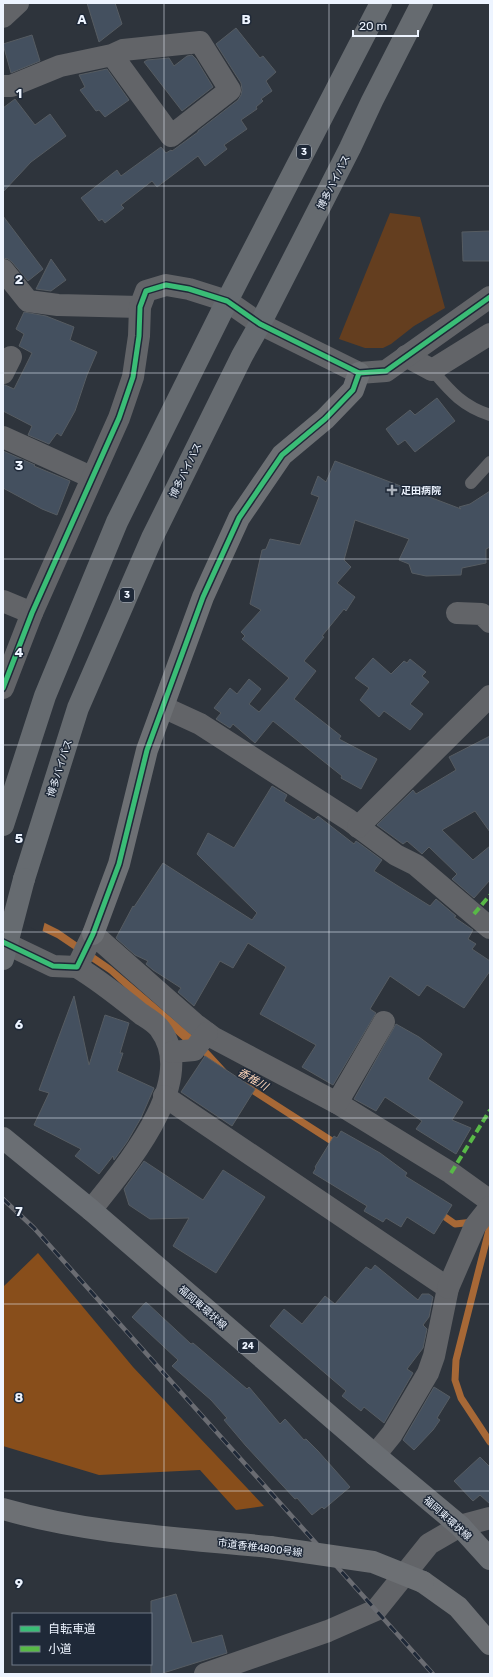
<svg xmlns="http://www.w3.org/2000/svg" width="493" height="1677" viewBox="0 0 493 1677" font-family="Rubik,'Noto Sans JP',sans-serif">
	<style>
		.green { fill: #643e1f }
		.forest { fill: #884e1b }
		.water { fill: #a76836 }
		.pier { fill: #2e343c }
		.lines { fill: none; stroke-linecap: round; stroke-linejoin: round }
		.stream { stroke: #a76836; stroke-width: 7 }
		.building { fill: #44505f; stroke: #565c62 }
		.lane { stroke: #626468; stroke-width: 12 }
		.street { stroke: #626468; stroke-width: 22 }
		.secondary { stroke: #6d7074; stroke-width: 22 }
		.primary { stroke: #6a6e73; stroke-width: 22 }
		.highway { stroke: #666b70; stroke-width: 22 }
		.rail-casing { stroke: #6a6c72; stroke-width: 4.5 }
		.rail { stroke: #1f2938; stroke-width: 3; stroke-dasharray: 9; stroke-linecap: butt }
		.secondary-bridge { stroke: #6d7074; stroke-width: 22 }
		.highway-bridge { stroke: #666b70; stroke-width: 22 }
		.quiet { stroke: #58b947; stroke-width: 4; stroke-dasharray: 8 4; stroke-linecap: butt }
		.cycleway-casing { stroke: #1f2938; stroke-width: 8 }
		.cycleway { stroke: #3abd76; stroke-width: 5 }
		.grid { fill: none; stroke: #edf4ff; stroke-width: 1; stroke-opacity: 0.55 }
		.poi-dot { fill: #aab1bb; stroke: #1f2938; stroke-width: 1.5 }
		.labels { text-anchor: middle; stroke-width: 3; stroke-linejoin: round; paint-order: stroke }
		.shield { fill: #1f2938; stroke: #afb7c3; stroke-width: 1 }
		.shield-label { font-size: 9px; font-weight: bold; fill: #edf4ff }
		.street-label { font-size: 10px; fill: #edf4ff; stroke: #1f2938 }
		.poi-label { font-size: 10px; font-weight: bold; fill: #edf4ff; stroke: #1f2938; text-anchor: start }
		.water-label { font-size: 11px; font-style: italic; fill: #fbd4b9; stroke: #1f2938 }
		.grid-label { font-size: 13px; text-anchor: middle; font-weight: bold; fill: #edf4ff; stroke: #1f2938; stroke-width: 3; stroke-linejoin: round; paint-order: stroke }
	</style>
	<rect width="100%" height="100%" fill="#2e343c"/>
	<polygon class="green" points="390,213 420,217 445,308 414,326 391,344 383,348 365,348 339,339"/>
	<polygon class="forest" points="38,1253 133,1367 264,1506 236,1510 200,1470 99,1475 3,1446 3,1287"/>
	<polygon class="water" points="3,902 59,930 111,966 193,1036 186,1043 109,973 57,938 3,912"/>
	<polygon class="pier" points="3,900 45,921 42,933 3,914"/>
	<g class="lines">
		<g class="stream">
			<polyline points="200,1046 223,1071"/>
			<polyline points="246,1086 338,1145"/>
			<polyline points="438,1212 455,1224 474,1222"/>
			<polyline points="490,1226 456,1360 455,1380 461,1398 490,1442"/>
		</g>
	</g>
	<g class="building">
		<polygon points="87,3 115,3 122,24 99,42"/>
		<polygon points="236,28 260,58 263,56 276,72 266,81 272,91 261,99 263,101 256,107 257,109 241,120 247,129 224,145 227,149 205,166 198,156 157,187 152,181 121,205 124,208 105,223 102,219 99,221 81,198 117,170 121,176 161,147 166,153 171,150 172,151 198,132 198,131 238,100 241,95 242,90 241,83 216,44"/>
		<polygon points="32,35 40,61 11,73 3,44"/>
		<polygon points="192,55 196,59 213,87 182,111 144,62 147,60 169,58 174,66 187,56"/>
		<polygon points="107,69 129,100 105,117 99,110 96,111 80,90 85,87 79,75"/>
		<polygon points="15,99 35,125 50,114 66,136 31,162 3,192 3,108"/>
		<polygon points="3,216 43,269 28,281 12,262 8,259 3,258"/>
		<polygon points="490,231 490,261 463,261 462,232"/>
		<polygon points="51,259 66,280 51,291 36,289"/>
		<polygon points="24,312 46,316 74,327 70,340 97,352 87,375 75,411 61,436 57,433 49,444 28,435 32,426 3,411 3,385 5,385 14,389 32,353 19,346 24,334 16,329"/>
		<polygon points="437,398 455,421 415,452 405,440 398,445 386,429 410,410 415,415"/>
		<polygon points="3,451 35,465 34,466 70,481 57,515 42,509 3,488"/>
		<polygon points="335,461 461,509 459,507 470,504 490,491 490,547 486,549 486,563 462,568 461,575 426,576 412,573 409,564 399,560 409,539 355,520 344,560 351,567 337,583 355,597 346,611 344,609 322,636 324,637 304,661 316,671 294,699 341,736 339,739 377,759 361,789 341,778 342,776 273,721 255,743 233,724 230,728 216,719 221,713 214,708 230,688 237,694 249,679 261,689 249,704 259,712 289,678 242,639 245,636 241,632 261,610 250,604 262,550 266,549 270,539 300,545 319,497 311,494 318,476 326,482"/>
		<polygon points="373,658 391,674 404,661 407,663 410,659 426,672 422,676 429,682 410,704 423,714 410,730 384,711 379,717 360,700 369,688 355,678"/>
		<polygon points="490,736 490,832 475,811 442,830 473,860 490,846 490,880 474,898 452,879 457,874 429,847 422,854 407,841 403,844 377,825 413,790 416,794 456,770 449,757"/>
		<polygon points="272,786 287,795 284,801 314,820 318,816 354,844 356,841 359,843 382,860 374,871 430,906 436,899 456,916 454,917 473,930 468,939 476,944 472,949 490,961 490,971 464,1008 427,985 419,996 390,976 370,1009 376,1013 333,1085 302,1067 316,1045 260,1014 286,967 248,943 233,968 220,961 194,1006 178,992 181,988 153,970 146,964 148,961 135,955 116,938 133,906 134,907 163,863 252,920 257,913 197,854 208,833 234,848"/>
		<polygon points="74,996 89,1065 105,1015 129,1023 120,1053 123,1053 117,1071 154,1088 141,1118 127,1142 114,1160 113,1156 99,1174 75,1156 81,1149 34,1125 49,1093 39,1090"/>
		<polygon points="396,1024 419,1037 442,1054 428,1079 463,1102 452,1120 471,1128 456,1154 416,1129 422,1121 385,1097 376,1111 354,1099"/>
		<polygon points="205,1056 255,1089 232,1126 181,1092"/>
		<polygon points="341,1131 380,1153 407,1173 405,1176 452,1205 434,1234 407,1217 401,1227 386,1218 383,1222 364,1211 367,1206 313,1173 316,1168 315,1167 334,1136 337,1138"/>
		<polygon points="144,1161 203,1200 223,1170 265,1197 216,1273 173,1246 189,1218 150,1219 129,1205 124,1189"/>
		<polygon points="375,1265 418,1300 422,1294 429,1294 433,1297 429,1317 423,1325 427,1329 423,1348 407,1369 413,1373 384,1423 364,1407 361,1411 342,1396 346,1391 270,1326 284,1309 302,1324 325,1296 335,1304 366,1267 371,1270"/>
		<polygon points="146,1302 191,1344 193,1343 247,1389 249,1387 280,1424 285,1419 304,1440 306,1439 318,1451 350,1487 324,1509 322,1507 312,1515 297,1498 295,1499 246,1446 224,1420 227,1418 211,1400 172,1366 178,1360 132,1317"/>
		<polygon points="434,1387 450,1397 437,1418 440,1420 433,1430 414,1450 403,1440"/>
		<polygon points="480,1457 490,1467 490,1504 480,1495 473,1501 454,1481"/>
		<polygon points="176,1594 192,1643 222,1635 227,1653 160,1674 151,1674 151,1601"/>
	</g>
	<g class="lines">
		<g class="lane">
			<path d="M 432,370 C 450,391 462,406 490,415"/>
			<polyline points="471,483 490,462"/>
		</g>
		<g class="street">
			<polyline points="3,17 18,3"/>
			<polyline points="3,86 11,86 60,66 112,55 123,50 200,42 230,90 171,136 112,55"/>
			<polyline points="3,270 28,301 58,305 140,307"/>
			<polyline points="406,356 432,370 490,334"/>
			<polyline points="3,373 11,357"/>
			<polyline points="3,437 91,477"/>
			<polyline points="3,601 32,613"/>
			<polyline points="457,613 482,614 490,622"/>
			<polyline points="3,688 32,613 119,418 133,377 139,336 140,307 146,291 166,285 189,289 227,301 260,324 359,373 386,371 490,297"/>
			<polyline points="163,707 200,724 349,820 396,855 416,865 490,928"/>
			<polyline points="358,827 490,696"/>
			<polyline points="3,942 53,966 77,967 93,934 195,1024 214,1038 337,1103 451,1173 490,1201"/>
			<path d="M 77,967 C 100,981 120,997 141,1014 C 147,1018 156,1023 160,1029 C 200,1082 123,1169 91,1210"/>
			<polyline points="172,1052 194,1050 207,1033"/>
			<polyline points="164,1096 448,1288 434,1356 428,1373 392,1434 375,1455"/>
			<polyline points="337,1103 384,1022"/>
			<polyline points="448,1288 475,1226 490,1207"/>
			<polyline points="205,1674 328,1631 376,1610 429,1544 460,1526 490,1518"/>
		</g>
		<g class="secondary">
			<polyline points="93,934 119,864 147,750 203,597 239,518 282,455 325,419 353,390 359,373"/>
			<path d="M 3,1509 C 90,1534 180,1538 270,1547"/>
			<polyline points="423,1582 458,1607 490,1644"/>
		</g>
		<polyline class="primary" points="3,1138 91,1210 375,1455 460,1526 490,1559"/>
		<g class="highway">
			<polyline points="3,825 45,696 117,522 227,301 381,3"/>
			<polyline points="24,879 78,708 152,538 242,356 260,324 350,148 372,101 422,3"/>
		</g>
		<g class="rail-casing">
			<polyline id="rail" points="3,1199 34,1228 433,1674"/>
		</g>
		<use href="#rail" class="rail"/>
		<polyline class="secondary-bridge" points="270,1547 373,1562 423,1582"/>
		<polyline class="highway-bridge" points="3,959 24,879"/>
		<g class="quiet">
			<polyline points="474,914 490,895"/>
			<polyline points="451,1173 490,1110"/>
		</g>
		<g class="cycleway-casing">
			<g id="cycleway">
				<polyline points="3,688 32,613 119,418 133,377 139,336 140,307 146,291 166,285 189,289 227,301 260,324 359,373 386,371 490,297"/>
				<polyline points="3,942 53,966 77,967 93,934 119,864 147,750 203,597 239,518 282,455 325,419 353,390 359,373"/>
			</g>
		</g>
		<use href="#cycleway" class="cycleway"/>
	</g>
	<path class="grid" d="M 164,3 L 164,1674M 329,3 L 329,1674M 3,186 L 490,186M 3,373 L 490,373M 3,559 L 490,559M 3,745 L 490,745M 3,932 L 490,932M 3,1118 L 490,1118M 3,1304 L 490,1304M 3,1491 L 490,1491"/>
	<path class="poi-dot" d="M390 484h4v4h4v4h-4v4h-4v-4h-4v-4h4z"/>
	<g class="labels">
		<g class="shield">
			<rect x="297" y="145" width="14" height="14" rx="3"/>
			<rect x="120" y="588" width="14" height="14" rx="3"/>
			<rect x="238" y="1339" width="20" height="14" rx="3"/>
		</g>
		<g class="shield-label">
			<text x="304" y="155">3</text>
			<text x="127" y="598">3</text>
			<text x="248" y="1349">24</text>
		</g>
		<g class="street-label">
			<text transform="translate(333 182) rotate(-63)" y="4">博多バイパス</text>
			<text transform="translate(185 470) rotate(-64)" y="4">博多バイパス</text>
			<text transform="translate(59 768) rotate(-72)" y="4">博多バイパス</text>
			<text transform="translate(203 1307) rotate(41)" y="4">福岡東環状線</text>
			<text transform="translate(448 1518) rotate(42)" y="4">福岡東環状線</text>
			<text transform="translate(260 1547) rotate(7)" y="4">市道香椎4800号線</text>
		</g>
		<g class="poi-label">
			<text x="401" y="494">疋田病院</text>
		</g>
		<g class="water-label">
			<text transform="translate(253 1079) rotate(30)" y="4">香椎川</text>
		</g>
	</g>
	<g class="grid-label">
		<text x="82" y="24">A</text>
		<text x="246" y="24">B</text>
		<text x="19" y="98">1</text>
		<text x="19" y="284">2</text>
		<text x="19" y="470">3</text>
		<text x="19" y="657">4</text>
		<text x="19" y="843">5</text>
		<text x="19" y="1029">6</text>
		<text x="19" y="1216">7</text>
		<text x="19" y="1402">8</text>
		<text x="19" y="1588">9</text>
	</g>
	<rect width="493" height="1677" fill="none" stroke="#edf4ff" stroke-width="8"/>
	<rect x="12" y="1613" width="140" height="52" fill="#1f2938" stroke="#717a88"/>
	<rect x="20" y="1626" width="20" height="6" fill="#3abd76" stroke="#717a88"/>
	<text x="48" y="1633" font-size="12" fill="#edf4ff">自転車道</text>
	<rect x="20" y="1646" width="20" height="6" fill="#58b947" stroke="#717a88"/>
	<text x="48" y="1653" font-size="12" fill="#edf4ff">小道</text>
	<path d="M353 30v6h65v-6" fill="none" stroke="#edf4ff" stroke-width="2"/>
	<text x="359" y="30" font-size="12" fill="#edf4ff" stroke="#1f2938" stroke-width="3" paint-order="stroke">20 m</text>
</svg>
